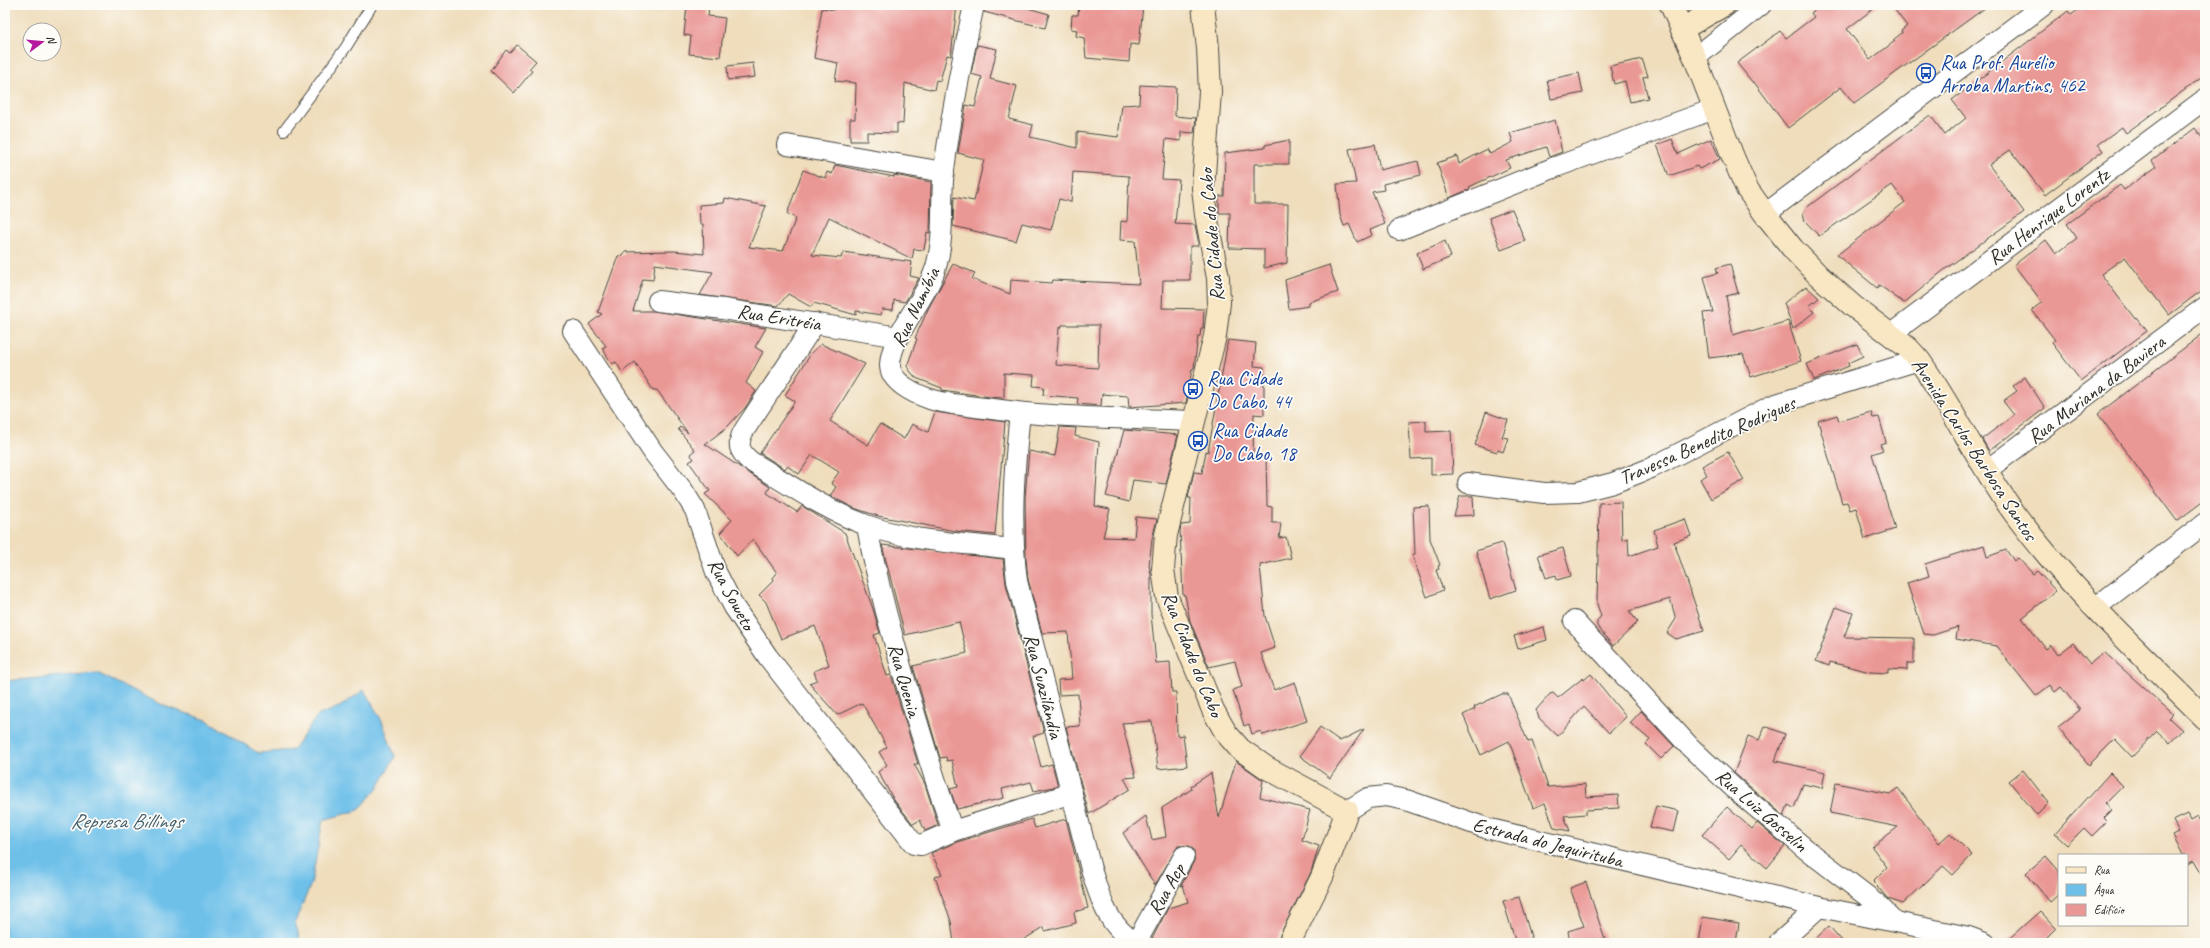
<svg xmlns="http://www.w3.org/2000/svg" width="2210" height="948" viewBox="0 0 2210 948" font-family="Caveat,sans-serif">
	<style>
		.water { fill: #6ec0e9; stroke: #4c768a }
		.building { fill: #ea9895; fill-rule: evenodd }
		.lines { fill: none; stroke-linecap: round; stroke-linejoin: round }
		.lane-casing { stroke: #484641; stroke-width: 12 }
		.street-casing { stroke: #484641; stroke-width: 22 }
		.secondary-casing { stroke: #484641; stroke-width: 24 }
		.lane { stroke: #fff; stroke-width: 10 }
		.street { stroke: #fff; stroke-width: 20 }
		.secondary { stroke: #f9e7c3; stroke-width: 22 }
		.labels { text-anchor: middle; stroke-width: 3.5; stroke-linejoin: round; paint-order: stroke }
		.transit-label { font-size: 20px; fill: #164399; stroke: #fdfcf7; text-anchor: start }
		.street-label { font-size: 20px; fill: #2b2b2b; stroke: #fdfcf7 }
		.water-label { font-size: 21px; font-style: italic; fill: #425f6e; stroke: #fdfcf7 }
	</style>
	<rect width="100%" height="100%" fill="#fdfcf7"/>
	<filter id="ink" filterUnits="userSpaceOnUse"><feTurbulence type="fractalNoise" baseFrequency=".025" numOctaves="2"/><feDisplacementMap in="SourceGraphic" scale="8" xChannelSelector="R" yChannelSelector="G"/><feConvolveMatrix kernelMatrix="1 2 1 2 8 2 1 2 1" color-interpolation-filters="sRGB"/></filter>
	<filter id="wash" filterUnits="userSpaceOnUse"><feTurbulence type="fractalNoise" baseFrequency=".012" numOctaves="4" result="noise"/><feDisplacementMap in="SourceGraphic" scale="16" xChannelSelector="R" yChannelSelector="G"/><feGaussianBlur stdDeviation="0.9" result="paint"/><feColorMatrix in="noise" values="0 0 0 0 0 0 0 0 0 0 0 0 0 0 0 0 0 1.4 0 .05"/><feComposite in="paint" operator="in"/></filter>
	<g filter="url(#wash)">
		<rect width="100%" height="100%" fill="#efddbc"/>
		<polygon class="water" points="97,673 167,707 207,720 258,753 293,750 317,716 341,706 364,690 382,721 395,757 379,786 359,810 323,820 311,884 295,922 301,943 5,943 5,681"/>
		<g id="blocks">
			<g class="building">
				<polygon points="687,5 709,5 708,16 725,18 720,57 689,54 691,36 684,35"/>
				<polygon points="835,5 957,5 951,56 947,55 940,81 936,80 934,90 905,83 903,124 897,123 897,133 867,132 867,141 850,141 850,119 855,119 856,83 835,81 838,63 814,58 822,8 834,10"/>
				<polygon points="985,5 1017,5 1049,14 1045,28 984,12"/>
				<polygon points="1079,5 1143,5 1139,45 1130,44 1129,62 1086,58 1084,38 1076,36 1077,30 1071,29 1072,15 1078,15"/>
				<polygon points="1822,5 1878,5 1847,29 1870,60 1895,41 1893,40 1902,33 1901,31 1907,26 1891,5 1989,5 1854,103 1841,87 1788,128 1754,82 1753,83 1737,63 1780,31 1786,38 1814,17 1811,13"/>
				<polygon points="2085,5 2205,5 2205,75 2126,133 2122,127 2098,144 2103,151 2045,195 2010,150 1989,165 2024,212 1944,270 1904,303 1879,285 1877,288 1837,255 1905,202 1892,185 1819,236 1805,221 1803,213 1806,208 1930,115 1945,135 1966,118 1952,100 2068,11 2071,15"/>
				<polygon points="517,45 536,61 529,69 532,71 514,93 491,71 506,50 510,53"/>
				<path d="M 977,45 L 997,49 L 990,79 L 1017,86 L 1009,119 L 1033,125 L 1030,137 L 1077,148 L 1077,132 L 1118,137 L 1122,105 L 1139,104 L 1140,85 L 1176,87 L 1175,116 L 1196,118 L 1194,133 L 1181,132 L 1181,141 L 1166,139 L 1162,179 L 1179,180 L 1175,224 L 1195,225 L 1198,239 L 1198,246 L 1190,246 L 1190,280 L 1163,280 L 1162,308 L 1204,309 L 1203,328 L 1201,328 L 1200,336 L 1198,336 L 1194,368 L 1192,369 L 1186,403 L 1129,407 L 1128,396 L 1102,394 L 1101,406 L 1077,404 L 1078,398 L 1043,395 L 1044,387 L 1033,386 L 1034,375 L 1004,373 L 1004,398 L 990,397 L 942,390 L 942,388 L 916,378 L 910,371 L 907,366 L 917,339 L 915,338 L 929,307 L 953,264 L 975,273 L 972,279 L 1010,294 L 1011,280 L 1052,283 L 1053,280 L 1139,284 L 1135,241 L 1120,240 L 1121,221 L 1127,222 L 1129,176 L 1073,172 L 1071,202 L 1059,199 L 1051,230 L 1022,223 L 1016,241 L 953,226 L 954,197 L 974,201 L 984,160 L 958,153 L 966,105 L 975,107 L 982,77 L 971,74 ZM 1062,325 L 1099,325 L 1098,368 L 1056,365 L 1059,328 L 1061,328 Z"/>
				<polygon points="1642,59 1648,76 1643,77 1648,98 1630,102 1625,81 1614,84 1610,66"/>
				<polygon points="753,63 755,77 728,80 727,66"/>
				<polygon points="1579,73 1583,93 1551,99 1547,80"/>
				<polygon points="1555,120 1562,152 1549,157 1546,147 1506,160 1510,168 1469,187 1470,189 1449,198 1437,163 1457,156 1459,164 1487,149 1490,154 1513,142 1510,133"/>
				<polygon points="2195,128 2205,142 2205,288 2169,315 2125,257 2101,274 2135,319 2137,318 2147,331 2081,381 2052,343 2055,340 2032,310 2042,302 2014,265 2046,240 2056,254 2077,238 2067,224 2120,185 2124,190 2156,167 2152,161"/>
				<polygon points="1672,139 1678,154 1711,139 1720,159 1699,169 1697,166 1669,176 1657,145"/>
				<polygon points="1289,140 1289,164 1254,164 1254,204 1288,204 1287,263 1264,268 1264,249 1229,248 1230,213 1219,213 1219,196 1224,196 1225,153 1265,148 1265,145"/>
				<polygon points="1375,144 1380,170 1418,161 1421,175 1383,184 1384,190 1372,192 1385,224 1370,230 1372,235 1357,242 1349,224 1344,226 1340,215 1337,184 1356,183 1349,149"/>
				<polygon points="835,165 894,177 894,175 931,182 930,233 927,232 924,250 914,249 912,259 829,217 812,255 841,258 843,252 912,262 910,276 919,278 905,302 894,300 893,310 882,309 881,315 856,311 856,315 814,303 811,307 788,294 778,306 700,295 713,272 655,264 653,280 643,279 633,311 654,311 766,328 755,347 763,352 746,383 756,391 745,408 726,428 705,444 770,487 767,493 797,512 802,506 845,533 873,609 880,633 874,635 887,676 891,675 918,764 914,764 925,784 938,825 925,831 920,820 913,824 894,800 878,772 887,765 879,752 887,747 862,703 837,715 809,683 817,680 814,671 829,665 815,626 781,639 766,602 759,595 774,580 773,578 777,573 753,539 737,556 720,533 732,520 705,494 710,491 689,462 694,459 690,454 695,450 678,429 680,427 688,433 657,390 653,390 635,362 622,372 616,362 612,364 602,348 606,346 589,324 602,314 598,312 618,256 624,255 624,252 674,251 704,254 703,224 700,224 699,205 724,203 725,198 766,206 749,247 783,251 796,218 787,214 803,170 825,178 827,172 832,174"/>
				<polygon points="1512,209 1525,241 1501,250 1489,218"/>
				<polygon points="1445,241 1451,257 1423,269 1417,253"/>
				<polygon points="1730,264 1738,293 1726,296 1733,335 1750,330 1751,332 1788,321 1801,361 1751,377 1743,354 1709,358 1703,313 1713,312 1704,277 1718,273 1716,268"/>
				<polygon points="1329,265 1338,292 1309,302 1309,306 1289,309 1285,280"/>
				<polygon points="1806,286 1819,298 1809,306 1814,312 1793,329 1784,303"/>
				<polygon points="2205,332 2205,500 2177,521 2098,414"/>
				<polygon points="1228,340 1256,343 1254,366 1264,367 1264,415 1254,414 1253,456 1266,456 1267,506 1272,507 1272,523 1281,523 1279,538 1286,537 1291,558 1260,565 1265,616 1275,648 1261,653 1274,690 1295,682 1307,721 1263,735 1261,731 1252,734 1249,724 1244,726 1233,690 1242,687 1235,661 1209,667 1190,621 1185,595 1183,595 1180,531 1181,525 1190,524 1191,498 1188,498 1194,472 1202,473 1206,451 1208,452"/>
				<polygon points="821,344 865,364 830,421 868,445 880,424 904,439 912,424 928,432 935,412 1005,422 995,535 955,531 878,516 854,508 830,496 836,487 831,483 839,472 812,455 799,474 787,466 785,469 760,453 795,401 785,395 812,352"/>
				<polygon points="1857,344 1863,356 1848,363 1849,366 1814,380 1807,364"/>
				<polygon points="2025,377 2045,408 1989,451 1982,439 2014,415 2003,401 2017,391 2013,386"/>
				<polygon points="1486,412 1508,420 1502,437 1508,438 1503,452 1498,450 1497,452 1475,445"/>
				<polygon points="1871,412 1873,418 1879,417 1886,442 1880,444 1883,450 1872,454 1895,529 1865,539 1856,508 1850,510 1847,502 1842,503 1818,421 1837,415 1839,421"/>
				<polygon points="1426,421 1426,432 1451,431 1453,474 1431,475 1431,458 1411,459 1409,422"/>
				<polygon points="1060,427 1076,428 1075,436 1099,442 1095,506 1110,509 1103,537 1134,538 1136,517 1157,519 1152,539 1149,565 1151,575 1151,614 1156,663 1170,662 1172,692 1176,692 1177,736 1183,735 1187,766 1158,769 1152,721 1122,723 1136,777 1124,778 1130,789 1089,814 1066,727 1080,726 1078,694 1059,695 1058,680 1072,679 1068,632 1042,633 1028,579 1026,559 1025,497 1029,451 1055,456"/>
				<polygon points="1124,430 1178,435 1166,484 1133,480 1129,502 1106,496"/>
				<polygon points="1728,452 1744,480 1711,499 1700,479 1707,475 1702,466"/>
				<polygon points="1460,496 1473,496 1474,515 1454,516"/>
				<polygon points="1621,502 1622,540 1628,538 1629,556 1658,546 1654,530 1685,519 1691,536 1674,542 1704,631 1676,639 1667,633 1676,619 1670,599 1629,611 1638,622 1613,646 1597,626 1597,621 1601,616 1597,604 1599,503"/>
				<polygon points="1429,506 1430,539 1440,565 1438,566 1439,569 1436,570 1443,590 1427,597 1412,555 1415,554 1413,507"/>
				<polygon points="1502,543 1516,590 1490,599 1476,551"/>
				<polygon points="882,545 1003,559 1006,584 1044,733 1033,736 1041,767 1052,764 1058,786 1034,791 1031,782 1002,789 1004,798 957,809 950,789 958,787 952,760 947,761 946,757 940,758 913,666 967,653 959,622 905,635"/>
				<polygon points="1984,545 1987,557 2006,550 2014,561 2018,558 2033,574 2037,571 2056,591 2022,618 2046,649 2051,645 2058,655 2073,643 2090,664 2104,652 2173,714 2169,718 2182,730 2170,743 2157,731 2132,757 2115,739 2089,765 2058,727 2080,710 2061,687 2055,692 2050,685 2036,696 1996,646 1956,639 1958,627 1933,635 1924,634 1907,583 1929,576 1925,564"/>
				<polygon points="1563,548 1571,576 1557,580 1556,575 1546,578 1538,555"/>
				<polygon points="1836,607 1853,613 1844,637 1914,638 1914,663 1907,663 1907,670 1888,669 1888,673 1870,672 1830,662 1829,666 1816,661"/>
				<polygon points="1544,627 1547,640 1518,649 1514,636"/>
				<polygon points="1591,674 1626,717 1609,733 1584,706 1558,736 1539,718 1536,710 1550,694 1553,693 1558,698 1583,678 1584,680"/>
				<polygon points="1502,694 1508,694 1528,742 1532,741 1548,787 1585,784 1586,797 1618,795 1619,808 1586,810 1586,814 1564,816 1570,831 1554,828 1545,803 1533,808 1509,741 1481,755 1463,715 1475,709 1474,707"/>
				<polygon points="1641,711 1674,746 1661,759 1646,744 1650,740 1630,723"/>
				<polygon points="1765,726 1785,734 1775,761 1825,772 1822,788 1803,784 1794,808 1788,805 1784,816 1734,773 1748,736 1759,740"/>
				<polygon points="1320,727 1340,741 1364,729 1330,778 1300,756"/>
				<polygon points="1236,761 1263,780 1260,797 1310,810 1302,840 1319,846 1311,872 1276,943 1160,943 1152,939 1168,908 1188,902 1183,885 1181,886 1194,861 1194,850 1189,846 1178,846 1155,885 1123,833 1146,816 1152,840 1166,837 1162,808 1192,789 1191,786 1211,773 1219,818"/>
				<polygon points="2023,770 2049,803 2037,815 2009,781"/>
				<polygon points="2110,773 2123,786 2105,804 2112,810 2104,818 2107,821 2092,836 2084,828 2067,845 2055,834"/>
				<polygon points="1836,783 1890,794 1898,788 1939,843 1950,833 1972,855 1953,875 1943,866 1903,904 1888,899 1873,881 1887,867 1872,847 1898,827 1830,813"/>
				<polygon points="1656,806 1679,811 1674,832 1650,827"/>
				<polygon points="1727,807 1752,829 1757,823 1785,846 1767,868 1741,845 1729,859 1702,835"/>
				<polygon points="2188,814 2191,820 2198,816 2205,828 2205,880 2194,861 2187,864 2187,855 2183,855 2173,835 2179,832 2173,821"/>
				<polygon points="1032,819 1035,828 1066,819 1088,908 1074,912 1076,923 1045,931 1044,927 1018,943 954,943 951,921 935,877 942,874 931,853 957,842"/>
				<polygon points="2046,856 2059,871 2059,894 2050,902 2026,873"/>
				<polygon points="1586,882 1606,943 1570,943 1568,931 1584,926 1570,888"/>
				<polygon points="1519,897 1533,943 1516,943 1503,901"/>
				<polygon points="2040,911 2056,928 2041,943 2004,943"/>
				<polygon points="1703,917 1739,923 1736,943 1699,943"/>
				<polygon points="1829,926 1844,943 1811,943"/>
			</g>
		</g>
	</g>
	<g filter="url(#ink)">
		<use href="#blocks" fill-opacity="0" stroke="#484641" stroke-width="1"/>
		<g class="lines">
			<g class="lane-casing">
				<polyline id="lane" points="284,131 346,47 372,5"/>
			</g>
			<g class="street-casing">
				<g id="street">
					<path d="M 974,5 C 962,60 951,114 944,170 C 940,201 945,232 937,263 C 929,297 892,332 890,364 C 889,382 915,394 930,399 C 949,405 971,406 992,409 C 1058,418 1126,418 1194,421"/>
					<polyline points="1695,58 1761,5"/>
					<polyline points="787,145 944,172"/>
					<polyline points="1765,214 2044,5"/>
					<polyline points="1399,230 1553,168 1714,109"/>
					<polyline points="658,301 723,309 899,337"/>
					<path d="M 815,323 L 743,432 C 737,445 739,451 750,461 C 787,483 825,510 866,525 C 912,542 965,543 1013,549"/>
					<polyline points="573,331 653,452 684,492 695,510 716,572 734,607 768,657 914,844 921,845 953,831 1072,793"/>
					<polyline points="1891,334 2205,99"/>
					<path d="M 1020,413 C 1014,469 1010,525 1017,581 L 1091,869 C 1101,900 1106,923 1135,943"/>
					<polyline points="1987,470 2205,307"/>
					<polyline points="1468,483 1544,493 1578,492 1613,483 1651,468 1773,405 1919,360"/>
					<path d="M 867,526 C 877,583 893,639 909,694 C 923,740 936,786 953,831"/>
					<polyline points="2095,608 2205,523"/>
					<polyline points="1574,621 1691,748 1738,792 1807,850 1876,903 1895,922 1969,937 1985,943"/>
					<polyline points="1347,811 1368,798 1386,796 1406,800 1486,828 1819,907 1895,922"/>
					<polyline points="1136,943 1184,856"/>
					<polyline points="1779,943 1819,907"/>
				</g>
			</g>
			<g class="secondary-casing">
				<g id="secondary">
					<polyline points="1203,5 1208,48 1210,92 1203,188 1206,215 1218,278 1219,303 1215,336 1166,535 1163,569 1167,597 1213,710 1226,733 1240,749 1267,768 1347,811 1322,877 1289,943"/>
					<path d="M 1671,5 L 1695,58 L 1733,157 L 1747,189 L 1765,214 L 1793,249 L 1819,276 L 1853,306 L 1908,348 L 1919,360 C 1954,409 1979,465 2015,514 C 2070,589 2140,653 2205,718"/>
					<polyline points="1682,29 1724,5"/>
				</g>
			</g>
			<use href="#lane" class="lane"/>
			<use href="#street" class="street"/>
			<use href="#secondary" class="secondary"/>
		</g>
	</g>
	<defs>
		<g id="bus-ring" transform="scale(1)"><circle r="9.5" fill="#fdfcf7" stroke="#1a4fb4" stroke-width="1.5"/><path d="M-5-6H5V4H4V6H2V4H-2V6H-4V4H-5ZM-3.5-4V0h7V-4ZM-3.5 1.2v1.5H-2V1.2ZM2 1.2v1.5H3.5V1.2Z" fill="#1a4fb4"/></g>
	</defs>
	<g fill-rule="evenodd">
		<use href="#bus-ring" x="1926" y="73"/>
		<use href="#bus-ring" x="1193" y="389"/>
		<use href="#bus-ring" x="1198" y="441"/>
	</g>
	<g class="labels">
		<g class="transit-label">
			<text x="1940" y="69">Rua Prof. Aurélio<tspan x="1940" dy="23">Arroba Martins, 462</tspan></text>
			<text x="1207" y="385">Rua Cidade<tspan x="1207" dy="23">Do Cabo, 44</tspan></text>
			<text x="1212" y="437">Rua Cidade<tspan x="1212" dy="23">Do Cabo, 18</tspan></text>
		</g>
		<g class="street-label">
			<text transform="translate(2048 216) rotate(-37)" y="7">Rua Henrique Lorentz</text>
			<text transform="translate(1211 235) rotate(-95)" y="7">Rua Cidade do Cabo</text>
			<text transform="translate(915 307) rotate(-64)" y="7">Rua Namíbia</text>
			<text transform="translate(779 317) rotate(9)" y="7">Rua Eritréia</text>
			<text transform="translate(2096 389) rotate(-37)" y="7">Rua Mariana da Baviera</text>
			<text transform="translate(1707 440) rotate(-24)" y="7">Travessa Benedito Rodrigues</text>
			<text transform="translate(1975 449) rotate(57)" y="7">Avenida Carlos Barbosa Santos</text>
			<text transform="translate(732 594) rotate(62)" y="7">Rua Soweto</text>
			<text transform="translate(1193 654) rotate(68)" y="7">Rua Cidade do Cabo</text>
			<text transform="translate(905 680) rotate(74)" y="7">Rua Quenia</text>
			<text transform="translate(1044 686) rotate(76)" y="7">Rua Suazilândia</text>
			<text transform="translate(1762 810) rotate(41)" y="7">Rua Luiz Gosselin</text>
			<text transform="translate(1548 842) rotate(14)" y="7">Estrada do Jequirituba</text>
			<text transform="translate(1166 889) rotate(-61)" y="7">Rua Acp</text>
		</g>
		<g class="water-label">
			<text x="126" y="828">Represa Billings</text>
		</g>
	</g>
	<rect width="2210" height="948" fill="none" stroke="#fdfcf7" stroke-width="20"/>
	<rect x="2058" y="854" width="130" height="72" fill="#fdfcf7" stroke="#a9a8a5"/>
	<rect x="2066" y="867" width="20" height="6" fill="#f9e7c3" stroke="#a9a8a5"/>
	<text x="2094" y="874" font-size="12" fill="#2b2b2b">Rua</text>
	<rect x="2066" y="884" width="20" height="12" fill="#6ec0e9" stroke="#a9a8a5"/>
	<text x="2094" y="894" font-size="12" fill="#2b2b2b">Água</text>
	<rect x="2066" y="904" width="20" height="12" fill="#ea9895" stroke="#a9a8a5"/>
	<text x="2094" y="914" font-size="12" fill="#2b2b2b">Edifício</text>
	<g transform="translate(42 42) rotate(74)"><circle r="19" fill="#fdfcf7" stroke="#a9a8a5"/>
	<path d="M0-3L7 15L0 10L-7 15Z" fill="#b5179e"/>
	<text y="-6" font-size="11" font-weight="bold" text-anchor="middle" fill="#2b2b2b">N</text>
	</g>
</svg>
